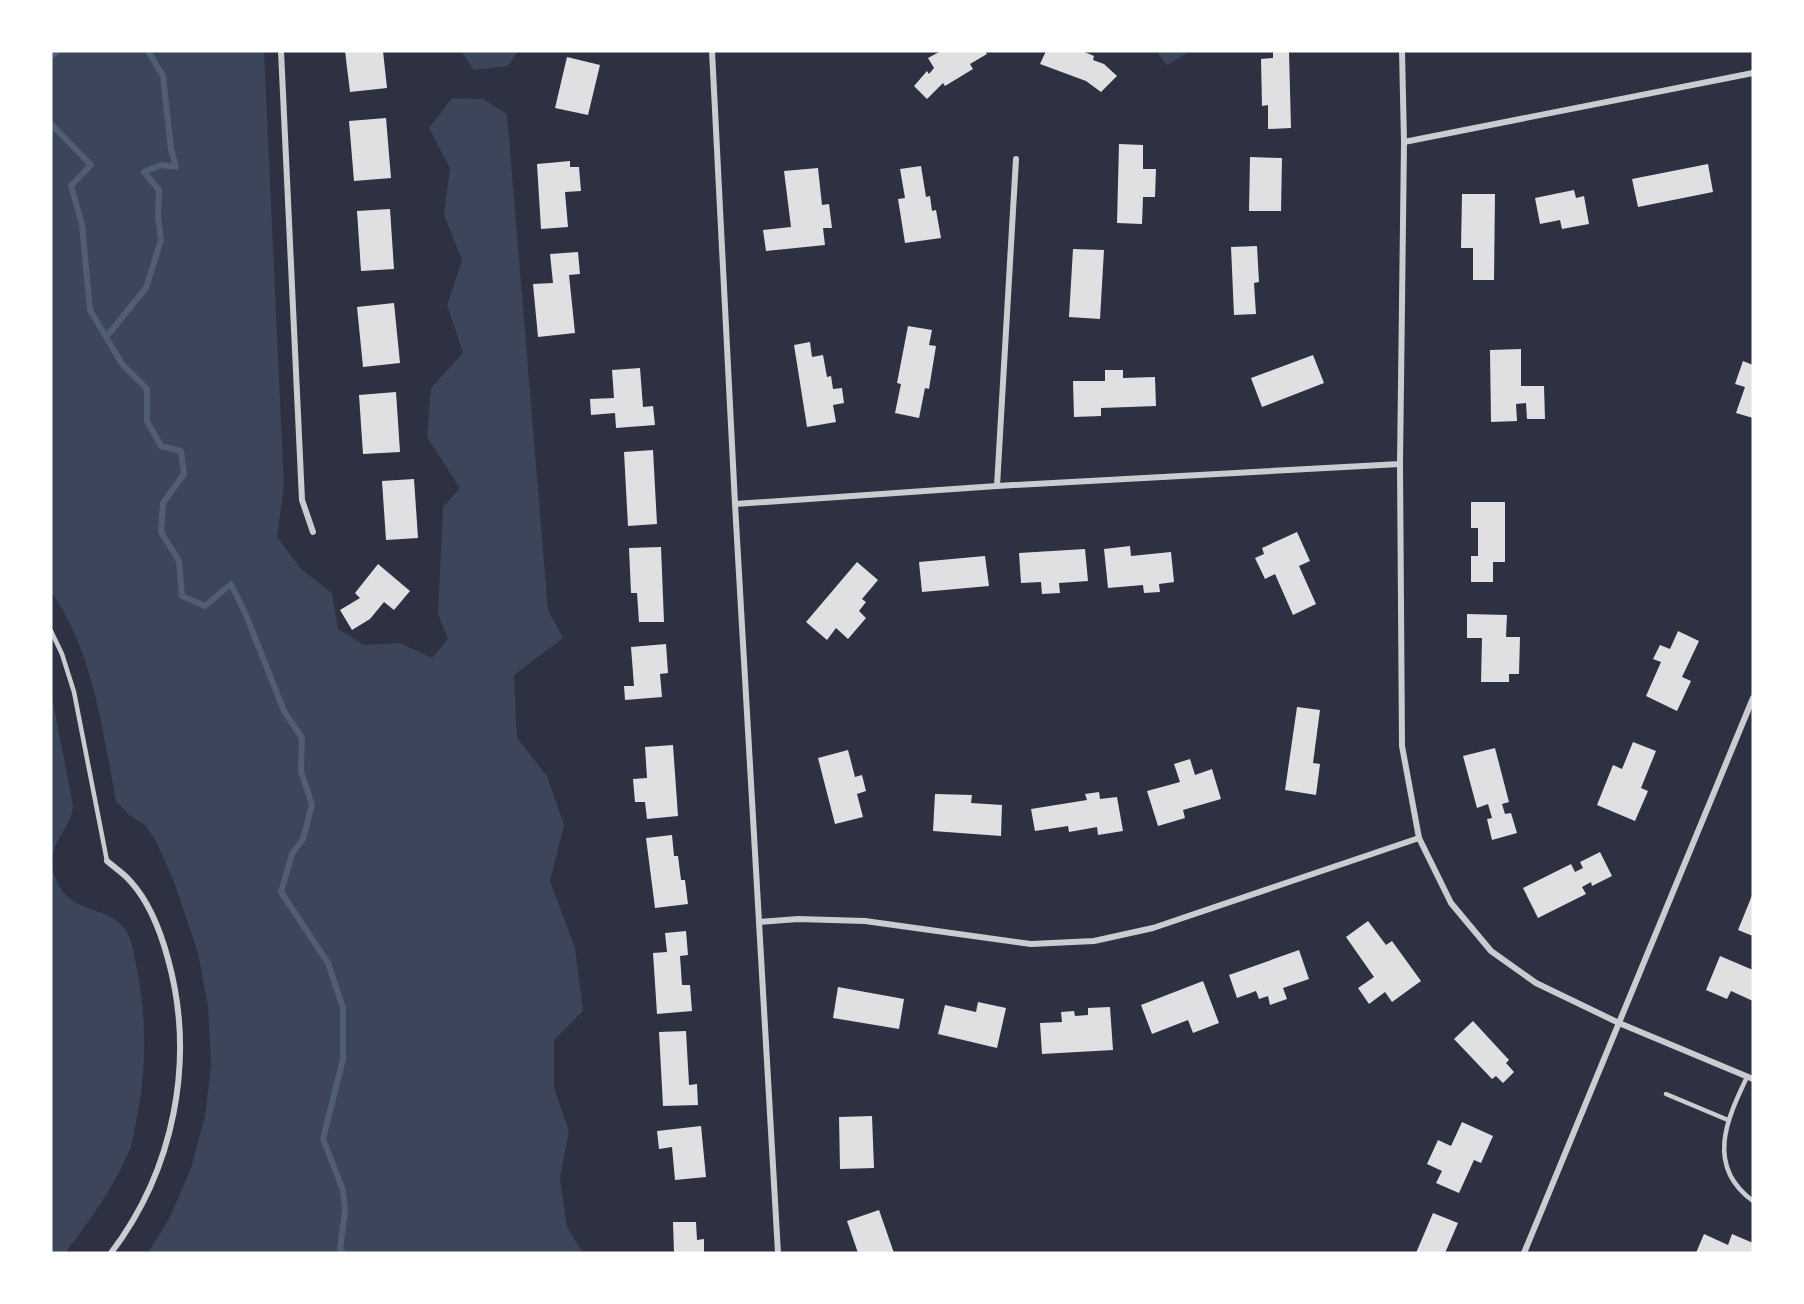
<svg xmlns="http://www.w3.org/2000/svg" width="1804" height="1304" viewBox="0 0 1804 1304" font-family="Signika,sans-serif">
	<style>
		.green { fill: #3c4559 }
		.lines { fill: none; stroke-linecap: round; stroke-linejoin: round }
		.stream { stroke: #4f5d75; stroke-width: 6 }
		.building { fill: #e0e0e3 }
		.service { stroke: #caccd0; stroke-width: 4.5 }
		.minor { stroke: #caccd0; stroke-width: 6 }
	</style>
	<rect width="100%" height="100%" fill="#2d3142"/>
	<g class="green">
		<path d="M 51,51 L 264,51 L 284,486 L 277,537 L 301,569 L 332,593 L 338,629 L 364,645 L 400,643 L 432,658 L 448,639 L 438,614 L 443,507 L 460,488 L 427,437 L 431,388 L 463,353 L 447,305 L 462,260 L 444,215 L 450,168 L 429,128 L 452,98 L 483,99 L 507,114 L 548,610 L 563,638 L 514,675 L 517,738 L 547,776 L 564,825 L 550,881 L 575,948 L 583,1011 L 554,1040 L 554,1087 L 569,1131 L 560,1179 L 567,1227 L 583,1253 L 148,1253 L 170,1217 L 191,1168 L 205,1116 L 211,1066 L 208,1006 L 198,953 L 174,882 L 156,841 L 145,825 L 129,815 L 116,801 C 102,729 94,654 51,591 Z"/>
		<polygon points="461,51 518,51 508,66 474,70"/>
		<polygon points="1156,51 1191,51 1167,65"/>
		<path d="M 51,692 L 73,805 C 72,832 43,843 55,877 C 69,916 107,904 125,929 C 132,939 134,953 136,964 C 147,1016 147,1070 136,1122 C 134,1131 133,1141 130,1149 C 114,1187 90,1221 65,1253 L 51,1253 Z"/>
	</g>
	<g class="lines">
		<g class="stream">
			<polyline points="51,56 58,51"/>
			<polyline points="51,124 91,165 71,186 82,224 90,310 122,364 147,389 147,421 161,446 181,451 184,474 163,503 161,532 179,561 182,596 205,606 231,584 246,615 284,711 302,738 301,771 312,805 303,839 292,854 281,892 328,963 343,1008 343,1059 323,1139 343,1190 345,1211 340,1249 343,1253"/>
			<polyline points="107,336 146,288 161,240 158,217 159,190 144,172 161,165 176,167 171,149 163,76 148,51"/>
		</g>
	</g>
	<g class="building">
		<polygon points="345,51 383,51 387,88 350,92"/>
		<polygon points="941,51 985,51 987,54 970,64 973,69 945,86 943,83 927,99 914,86 927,71 929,74 934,68 928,58"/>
		<polygon points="1046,51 1082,51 1094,56 1093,60 1104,64 1117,76 1101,92 1086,81 1040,64"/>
		<polygon points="1273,51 1289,51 1291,128 1268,129 1268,105 1262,106 1261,59 1273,58"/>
		<polygon points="567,57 600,65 588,115 555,108"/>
		<polygon points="386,118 391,178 354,181 349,121"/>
		<polygon points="1119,144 1143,145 1143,169 1156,169 1155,197 1143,197 1142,224 1117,223"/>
		<polygon points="1250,157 1282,158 1281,211 1249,211"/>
		<polygon points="570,161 570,167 579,167 581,191 565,192 568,227 541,229 537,164"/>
		<polygon points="1708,164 1713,192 1638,207 1632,179"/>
		<polygon points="921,166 926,197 930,196 932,211 936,210 941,238 905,243 898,199 905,198 900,169"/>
		<polygon points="818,168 822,205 829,204 832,228 823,228 825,245 766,251 763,230 791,227 784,171"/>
		<polygon points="1574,190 1576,198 1584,196 1589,224 1562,229 1560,220 1540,224 1535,198"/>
		<polygon points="1462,194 1495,194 1494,280 1473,280 1473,248 1461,248"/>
		<polygon points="390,209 394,269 361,271 357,211"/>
		<polygon points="1257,246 1259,282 1254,283 1256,314 1234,315 1231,247"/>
		<polygon points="1073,249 1104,250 1100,319 1069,317"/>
		<polygon points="578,252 580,274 569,275 575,333 538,337 533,284 553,283 550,254"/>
		<polygon points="394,303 400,363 363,367 357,307"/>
		<polygon points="908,326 932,330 929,345 936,346 929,389 925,388 919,418 895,413 901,384 897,383"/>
		<polygon points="810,342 812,357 823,355 827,377 831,376 833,389 842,388 844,403 833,405 836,422 807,427 794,345"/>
		<polygon points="1521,349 1521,386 1544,386 1545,419 1527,419 1526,403 1516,404 1517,421 1491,422 1490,350"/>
		<polygon points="1313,355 1324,383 1262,407 1251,378"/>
		<polygon points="1743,361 1753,365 1753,418 1736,413 1745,387 1735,384"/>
		<polygon points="640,368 643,407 653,406 655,425 616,428 615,413 591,415 590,399 614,398 612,370"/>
		<polygon points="1105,370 1123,370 1123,378 1155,377 1156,406 1101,408 1101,416 1074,417 1073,381 1105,381"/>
		<polygon points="396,392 400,452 363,454 359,395"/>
		<polygon points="653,450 657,524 628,526 624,452"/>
		<polygon points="414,479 418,538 386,540 382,481"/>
		<polygon points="1471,502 1505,502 1505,562 1493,562 1493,582 1471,582 1471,556 1478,556 1478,528 1471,528"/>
		<polygon points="1297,532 1310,561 1299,566 1316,604 1293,615 1275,574 1265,579 1255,558 1264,554 1262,548"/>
		<polygon points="1130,546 1131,556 1171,552 1174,582 1159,584 1160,592 1144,593 1143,585 1108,588 1104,549"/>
		<polygon points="661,547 664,622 639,622 637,593 631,593 629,548"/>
		<polygon points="1085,549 1088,581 1059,583 1060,593 1042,594 1041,582 1021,583 1019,553"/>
		<polygon points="985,556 989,586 922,592 919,562"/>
		<polygon points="857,562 878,580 862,599 866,602 859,611 866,618 848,639 836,628 827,640 806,622"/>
		<polygon points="378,564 410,591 394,610 384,602 370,619 352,630 340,610 360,598 355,593"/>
		<polygon points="1467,614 1507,615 1506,637 1520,637 1519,674 1509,674 1509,682 1481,682 1482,638 1467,638"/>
		<polygon points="1678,631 1699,641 1682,677 1691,681 1677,711 1646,696 1661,662 1653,659 1660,645 1670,649"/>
		<polygon points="666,644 668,673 660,674 662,697 625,700 624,686 634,686 631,647"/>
		<polygon points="1297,707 1320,710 1313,763 1320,764 1316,795 1285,790"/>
		<polygon points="1633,742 1656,751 1641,788 1648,791 1635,821 1597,805 1613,765 1622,769"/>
		<polygon points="673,745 678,816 647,819 645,802 635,802 633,779 647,778 645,747"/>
		<polygon points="1495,748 1509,802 1502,804 1505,814 1511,813 1517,833 1492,840 1487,819 1492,818 1488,804 1477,808 1463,756"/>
		<polygon points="848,750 855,777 862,775 866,791 857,794 863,817 835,824 818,758"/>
		<polygon points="1190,759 1195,775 1212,769 1221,799 1183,810 1185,818 1158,826 1147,791 1180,782 1174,764"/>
		<polygon points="1099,792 1100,799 1117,797 1123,831 1098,835 1097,827 1069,832 1068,826 1035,831 1031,809 1087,800 1085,794"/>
		<polygon points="935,794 972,795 971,803 1002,805 1001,836 933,831"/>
		<polygon points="672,835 674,856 678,856 681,880 685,880 688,904 655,908 646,838"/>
		<polygon points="1600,852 1612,876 1592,886 1591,882 1582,887 1586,894 1538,918 1523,888 1571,864 1575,872 1583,868 1580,862"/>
		<polygon points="1753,893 1753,936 1738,930"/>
		<polygon points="1368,921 1386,945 1392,941 1421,981 1392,1002 1385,992 1369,1004 1358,988 1374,977 1346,937"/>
		<polygon points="686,931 688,955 680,956 682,985 690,985 692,1011 657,1014 653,953 667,952 665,933"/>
		<polygon points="1299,950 1309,979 1283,988 1287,999 1270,1005 1268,996 1259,999 1256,991 1237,998 1229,975"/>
		<polygon points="1720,956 1753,970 1753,1001 1731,991 1727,999 1706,990"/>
		<polygon points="1203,981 1219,1023 1193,1033 1188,1020 1152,1034 1141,1005"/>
		<polygon points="838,987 904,999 899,1029 833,1018"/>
		<polygon points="978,1002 1006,1008 997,1048 938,1034 945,1005 976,1012"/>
		<polygon points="1110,1007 1113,1050 1042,1054 1040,1023 1062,1022 1061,1012 1074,1011 1075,1016 1088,1015 1088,1008"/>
		<polygon points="1473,1021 1509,1060 1506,1063 1514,1072 1503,1083 1496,1076 1492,1079 1454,1039"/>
		<polygon points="686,1031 689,1085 697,1084 698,1105 663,1106 659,1032"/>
		<polygon points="872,1116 874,1168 840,1169 839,1117"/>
		<polygon points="1462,1122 1493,1136 1481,1163 1474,1160 1459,1193 1436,1183 1442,1171 1427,1164 1438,1140 1451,1146"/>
		<polygon points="701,1126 706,1177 675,1180 672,1147 659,1149 657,1131"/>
		<polygon points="879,1210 894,1253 858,1253 847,1221"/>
		<polygon points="1433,1213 1458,1223 1445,1253 1416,1253"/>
		<polygon points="673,1222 696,1222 697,1240 704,1239 704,1253 674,1253"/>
		<polygon points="1704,1234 1728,1245 1732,1234 1753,1243 1753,1253 1696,1253"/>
	</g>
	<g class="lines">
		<g class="service">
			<polyline points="51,631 62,654 74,692 107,861"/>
			<path d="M 1747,1077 C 1727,1119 1705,1166 1753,1201"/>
			<polyline points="1666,1094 1728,1120"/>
		</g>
		<g class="minor">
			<polyline points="281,51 302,500 313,532"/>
			<polyline points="712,51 735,504 778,1253"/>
			<polyline points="1402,51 1404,142 1400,464 1402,746 1419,838 1451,903 1491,951 1536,983 1619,1023 1753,1079"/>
			<polyline points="1404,142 1753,73"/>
			<polyline points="997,486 1016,159"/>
			<polyline points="735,504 997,486 1400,464"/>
			<path d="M 107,861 C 115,868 125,874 131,882 C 150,903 161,933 168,959 C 196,1060 174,1170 111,1253"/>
			<polyline points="759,922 798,919 865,921 1031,944 1094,941 1153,928 1419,838"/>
			<polyline points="1524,1253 1753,698"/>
		</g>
	</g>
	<rect width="1804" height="1304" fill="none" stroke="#ffffff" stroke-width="105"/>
</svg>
